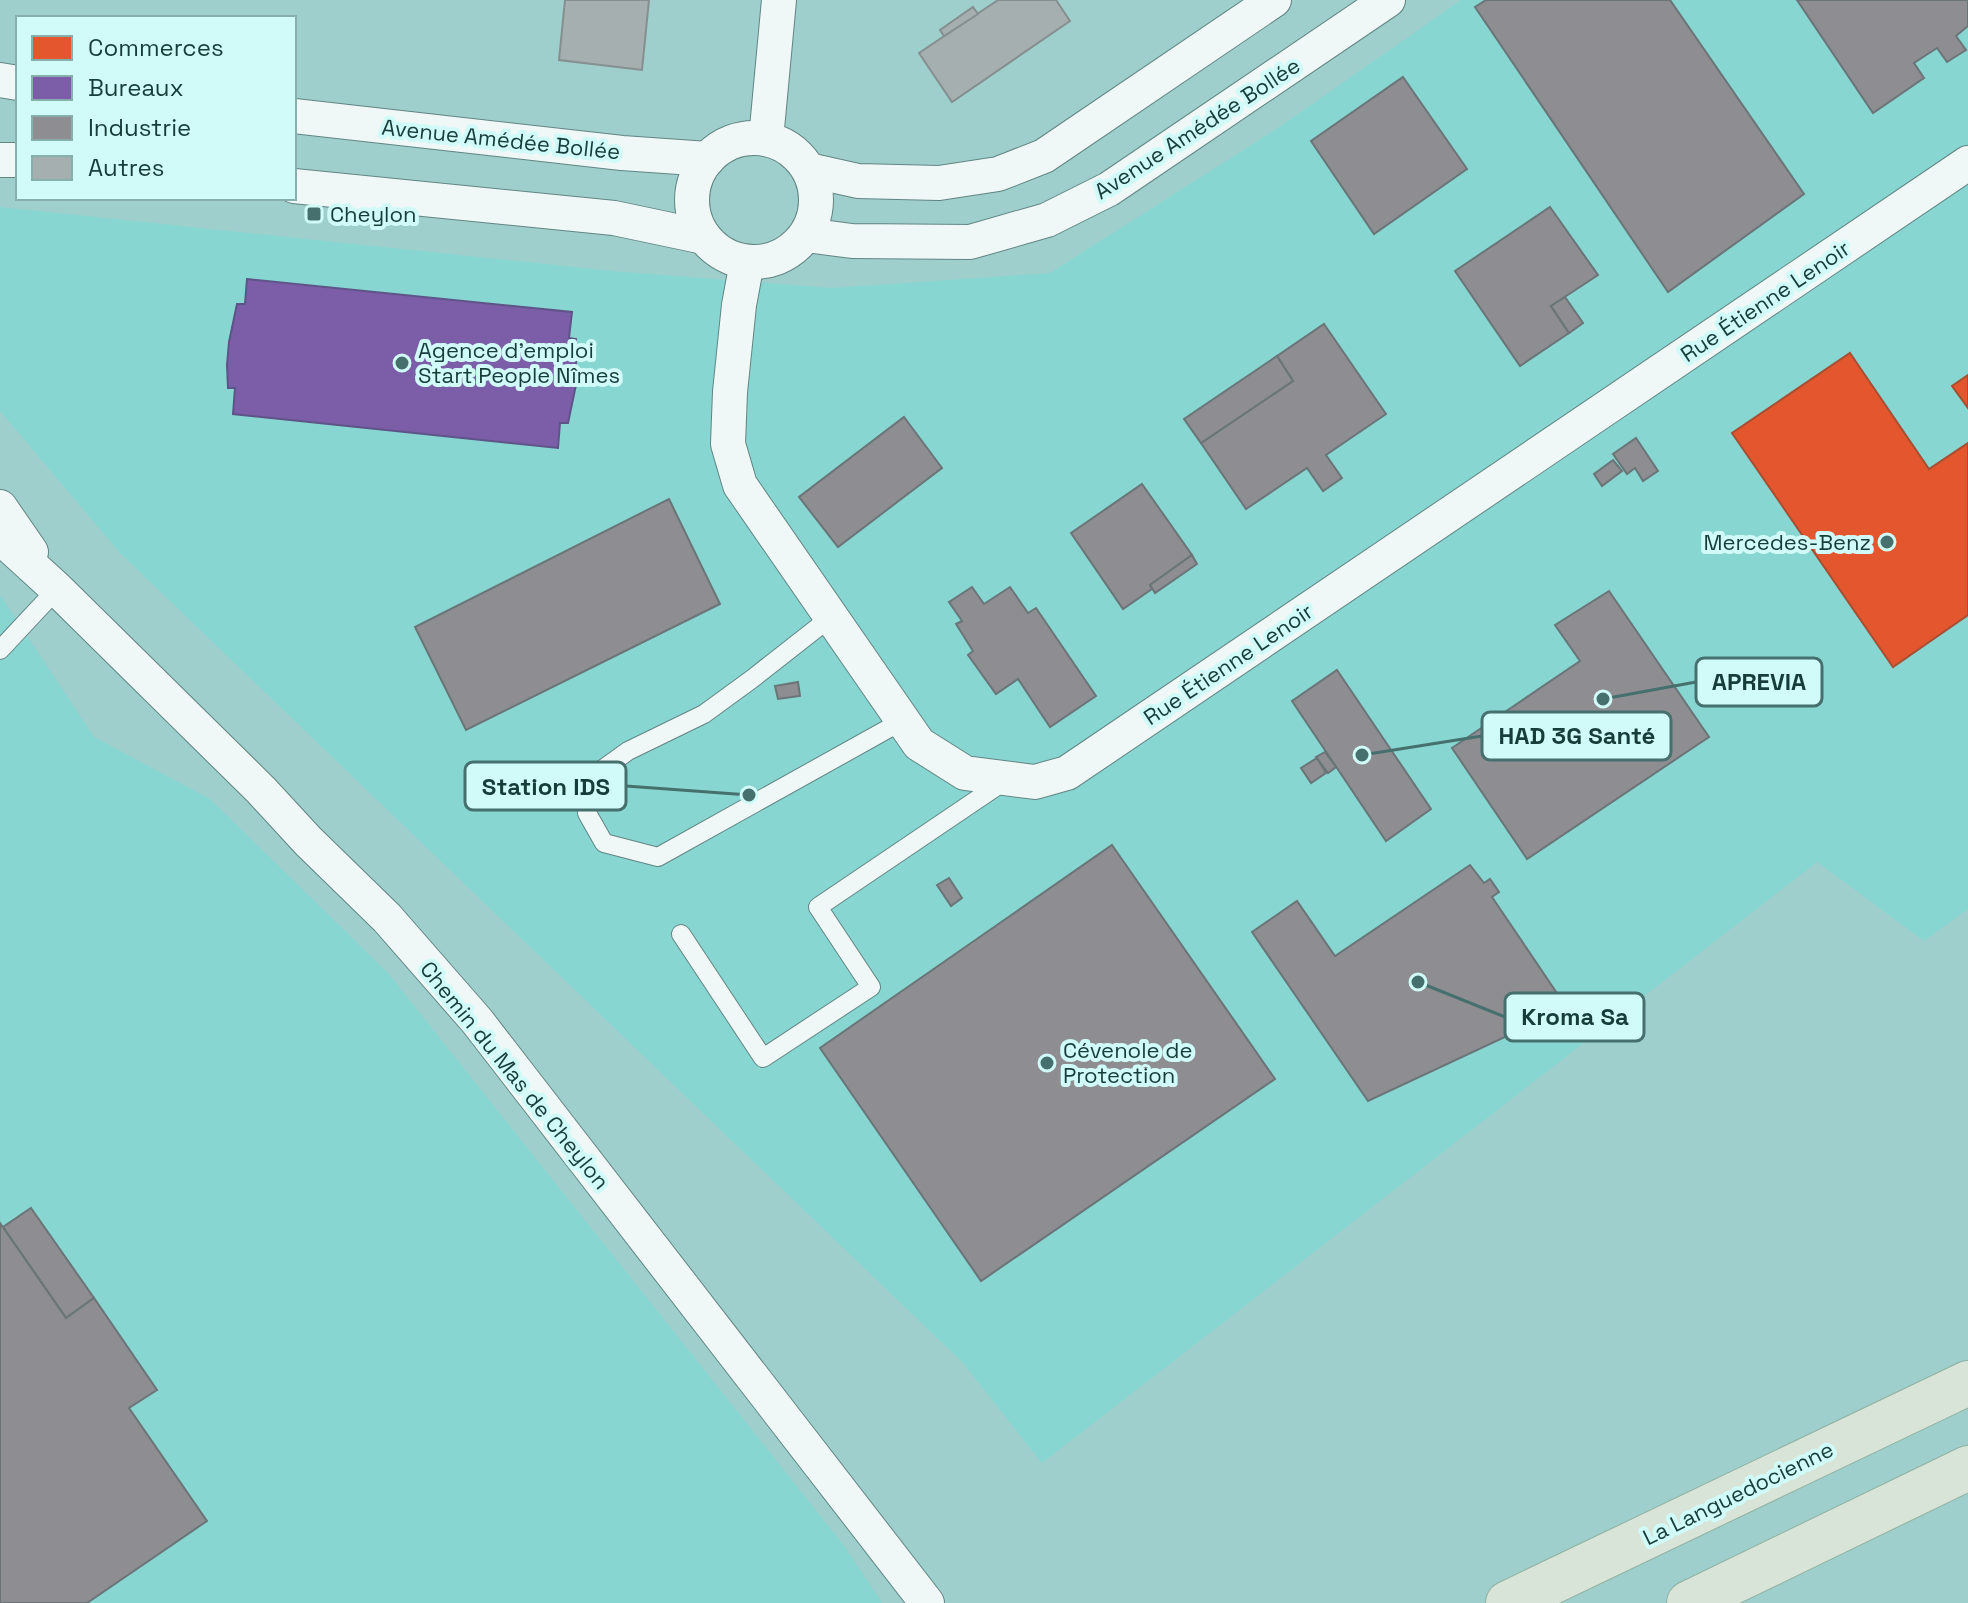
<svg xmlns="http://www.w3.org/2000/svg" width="1968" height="1603" viewBox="0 0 1968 1603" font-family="'Space Grotesk',sans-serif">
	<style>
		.built { fill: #88d6d2 }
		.shops { fill: #e4572e; stroke: #a64f32; stroke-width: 2 }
		.offices { fill: #7b5ea7; stroke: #5d5487; stroke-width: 2 }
		.industry { fill: #8d8d92; stroke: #6a7578; stroke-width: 2 }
		.building { fill: #a6afaf; stroke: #868f90; stroke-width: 2 }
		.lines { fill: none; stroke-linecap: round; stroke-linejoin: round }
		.service-casing { stroke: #618583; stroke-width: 20 }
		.minor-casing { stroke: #618583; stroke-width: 36 }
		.motorway-casing { stroke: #90b0a0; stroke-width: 46 }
		.service { stroke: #f0f8f7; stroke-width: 18 }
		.minor { stroke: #f0f8f7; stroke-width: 34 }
		.motorway { stroke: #d7e4d7; stroke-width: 44 }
		.poi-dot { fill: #46706e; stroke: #d1fbf8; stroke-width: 3 }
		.labels { text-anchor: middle; stroke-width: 8; stroke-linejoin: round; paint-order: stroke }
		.street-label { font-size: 22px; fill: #173d3b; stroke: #d1fbf8 }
		.poi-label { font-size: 22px; fill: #173d3b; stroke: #d1fbf8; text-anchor: start }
		.leader { fill: none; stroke: #46706e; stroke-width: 3 }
		.callout-dot { fill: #46706e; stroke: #d1fbf8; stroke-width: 3 }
		.callout { fill: #d1fbf8; stroke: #46706e; stroke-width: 3 }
		.callout-label { font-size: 24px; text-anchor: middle; font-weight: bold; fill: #173d3b }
	</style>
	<rect width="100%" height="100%" fill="#9ecfcc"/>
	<g class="built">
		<polygon points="1461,0 1968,0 1968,909 1924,941 1817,862 1042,1463 962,1362 120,553 0,411 0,207 613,271 832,288 1050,273 1278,128"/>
		<polygon points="0,595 94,737 210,799 388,973 842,1543 882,1603 0,1603"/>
	</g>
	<g class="shops">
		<polygon points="1850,353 1929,469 1968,443 1968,615 1893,667 1732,433"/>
		<polygon points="1968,375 1968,408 1952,386"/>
	</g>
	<polygon class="offices" points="247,279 572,312 569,338 576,339 576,385 568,423 560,423 558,448 233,414 235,388 228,388 227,365 229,342 237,304 245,304"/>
	<g class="industry">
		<polygon points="1486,0 1670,0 1804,194 1668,292 1475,7"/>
		<polygon points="1797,0 1968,0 1968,26 1956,36 1966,50 1947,62 1937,48 1914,63 1924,78 1873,113"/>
		<polygon points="1403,77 1467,169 1374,234 1311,141"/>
		<polygon points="1550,207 1598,275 1551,306 1569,333 1520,366 1455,271"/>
		<polygon points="1565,297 1583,323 1569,333 1551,306"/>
		<polygon points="1324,324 1386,414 1326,455 1342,478 1323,491 1307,468 1246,509 1201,443 1293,381 1277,356"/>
		<polygon points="1277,356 1293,381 1201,443 1184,419"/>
		<polygon points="904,417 942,468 838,547 799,497"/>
		<polygon points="1636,438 1658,471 1643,481 1635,468 1627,474 1613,454"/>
		<polygon points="1613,460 1622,471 1602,486 1594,474"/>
		<polygon points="1142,484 1192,555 1150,585 1152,589 1123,609 1071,533"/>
		<polygon points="669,499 720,604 466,730 415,627"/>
		<polygon points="1192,555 1197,564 1155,593 1150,585"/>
		<polygon points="972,587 984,604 1010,587 1028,613 1036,608 1096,696 1050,727 1018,679 996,694 968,655 973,651 956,624 962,621 949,602"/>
		<polygon points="1609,591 1709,737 1527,859 1452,748 1580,661 1555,625"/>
		<polygon points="1337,670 1431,809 1386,841 1292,701"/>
		<polygon points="798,682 800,696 778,699 775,686"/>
		<polygon points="1325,752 1336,767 1328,773 1316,757"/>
		<polygon points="1317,758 1326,773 1311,783 1301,768"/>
		<polygon points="1112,845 1275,1079 981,1281 820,1048"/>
		<polygon points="1470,865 1484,883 1490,879 1499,892 1492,897 1567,1008 1368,1101 1252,932 1297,901 1335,956"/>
		<polygon points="949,878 962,898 951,906 937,885"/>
		<polygon points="31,1208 94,1298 66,1318 3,1227"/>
		<polygon points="0,1223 66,1318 94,1298 157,1390 129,1408 207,1521 87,1603 0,1603"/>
	</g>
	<g class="building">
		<polygon points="565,0 649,0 642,70 559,60"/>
		<polygon points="998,0 1056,0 1070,21 952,102 919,53"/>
		<polygon points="973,7 978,14 944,36 940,30"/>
	</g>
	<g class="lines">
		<g class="service-casing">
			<g id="service">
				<polyline points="831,617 752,679 704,714 628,751 596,774 587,813 604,843 658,857 902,721"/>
				<polyline points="0,650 57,589"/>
				<polyline points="681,934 763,1058 871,987 818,907 1006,780"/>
			</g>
		</g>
		<g class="minor-casing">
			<g id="minor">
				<polyline points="0,80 18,83"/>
				<polyline points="294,116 622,153 708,159"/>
				<circle cx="754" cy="200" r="62"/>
				<polyline points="766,139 779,0"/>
				<polyline points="0,160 18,160"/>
				<polyline points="809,170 858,181 939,183 998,174 1044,156 1274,0"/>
				<polyline points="294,186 614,218 704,237"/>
				<polyline points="806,235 852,241 970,242 1047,220 1109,189 1388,0"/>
				<polyline points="747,262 739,305 730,392 728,444 740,485 919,744 965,773 1035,782 1067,773 1968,163"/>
				<polyline points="0,507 31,552"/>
				<polyline points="0,537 57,589 261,790 308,841 387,918 477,1021 927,1603"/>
			</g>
		</g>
		<g class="motorway-casing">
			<g id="motorway">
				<polyline points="1508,1603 1968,1383"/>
				<polyline points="1689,1603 1968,1468"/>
			</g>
		</g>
		<use href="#service" class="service"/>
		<use href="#minor" class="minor"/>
		<use href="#motorway" class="motorway"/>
	</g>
	<g class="poi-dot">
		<rect x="306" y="206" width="16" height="16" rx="4"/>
		<circle cx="402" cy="363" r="8"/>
		<circle cx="1887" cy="542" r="8"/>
		<circle cx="1047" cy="1063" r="8"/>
	</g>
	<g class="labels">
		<g class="street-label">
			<text transform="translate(1197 128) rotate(-33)" y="8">Avenue Amédée Bollée</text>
			<text transform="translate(501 139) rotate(6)" y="8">Avenue Amédée Bollée</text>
			<text transform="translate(1765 301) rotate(-34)" y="8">Rue Étienne Lenoir</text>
			<text transform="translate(1228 664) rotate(-34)" y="8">Rue Étienne Lenoir</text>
			<text transform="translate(515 1075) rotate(51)" y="8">Chemin du Mas de Cheylon</text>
			<text transform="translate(1738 1493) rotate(-26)" y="8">La Languedocienne</text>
		</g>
		<g class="poi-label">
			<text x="330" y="222">Cheylon</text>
			<text x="418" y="358">Agence d’emploi<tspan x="418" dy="25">Start People Nîmes</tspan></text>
			<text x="1871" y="550" text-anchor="end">Mercedes-Benz</text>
			<text x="1063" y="1058">Cévenole de<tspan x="1063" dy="25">Protection</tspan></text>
		</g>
	</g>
	<path class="leader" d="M1603 699L1696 682M1362 755L1482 736M749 795L626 786M1418 982L1505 1017"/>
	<g class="callout-dot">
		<circle cx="1603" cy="699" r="8"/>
		<circle cx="1362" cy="755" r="8"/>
		<circle cx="749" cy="795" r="8"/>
		<circle cx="1418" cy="982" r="8"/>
	</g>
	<g class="callout">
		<rect x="1696" y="658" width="126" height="48" rx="8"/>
		<rect x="1482" y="712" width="189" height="48" rx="8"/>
		<rect x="465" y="762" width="161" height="48" rx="8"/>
		<rect x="1505" y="993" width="139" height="48" rx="8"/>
	</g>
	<g class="callout-label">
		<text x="1759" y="690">APREVIA</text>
		<text x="1577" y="744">HAD 3G Santé</text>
		<text x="546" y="795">Station IDS</text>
		<text x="1575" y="1025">Kroma Sa</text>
	</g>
	<rect x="16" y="16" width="280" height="184" fill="#d1fbf8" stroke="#87afac" stroke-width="2"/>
	<rect x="32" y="36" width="40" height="24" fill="#e4572e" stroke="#87afac" stroke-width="2"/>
	<text x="88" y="56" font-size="24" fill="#173d3b">Commerces</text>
	<rect x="32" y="76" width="40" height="24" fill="#7b5ea7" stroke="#87afac" stroke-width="2"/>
	<text x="88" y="96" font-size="24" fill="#173d3b">Bureaux</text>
	<rect x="32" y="116" width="40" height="24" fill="#8d8d92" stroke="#87afac" stroke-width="2"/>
	<text x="88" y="136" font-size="24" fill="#173d3b">Industrie</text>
	<rect x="32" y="156" width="40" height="24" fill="#a6afaf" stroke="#87afac" stroke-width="2"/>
	<text x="88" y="176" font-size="24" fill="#173d3b">Autres</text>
</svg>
